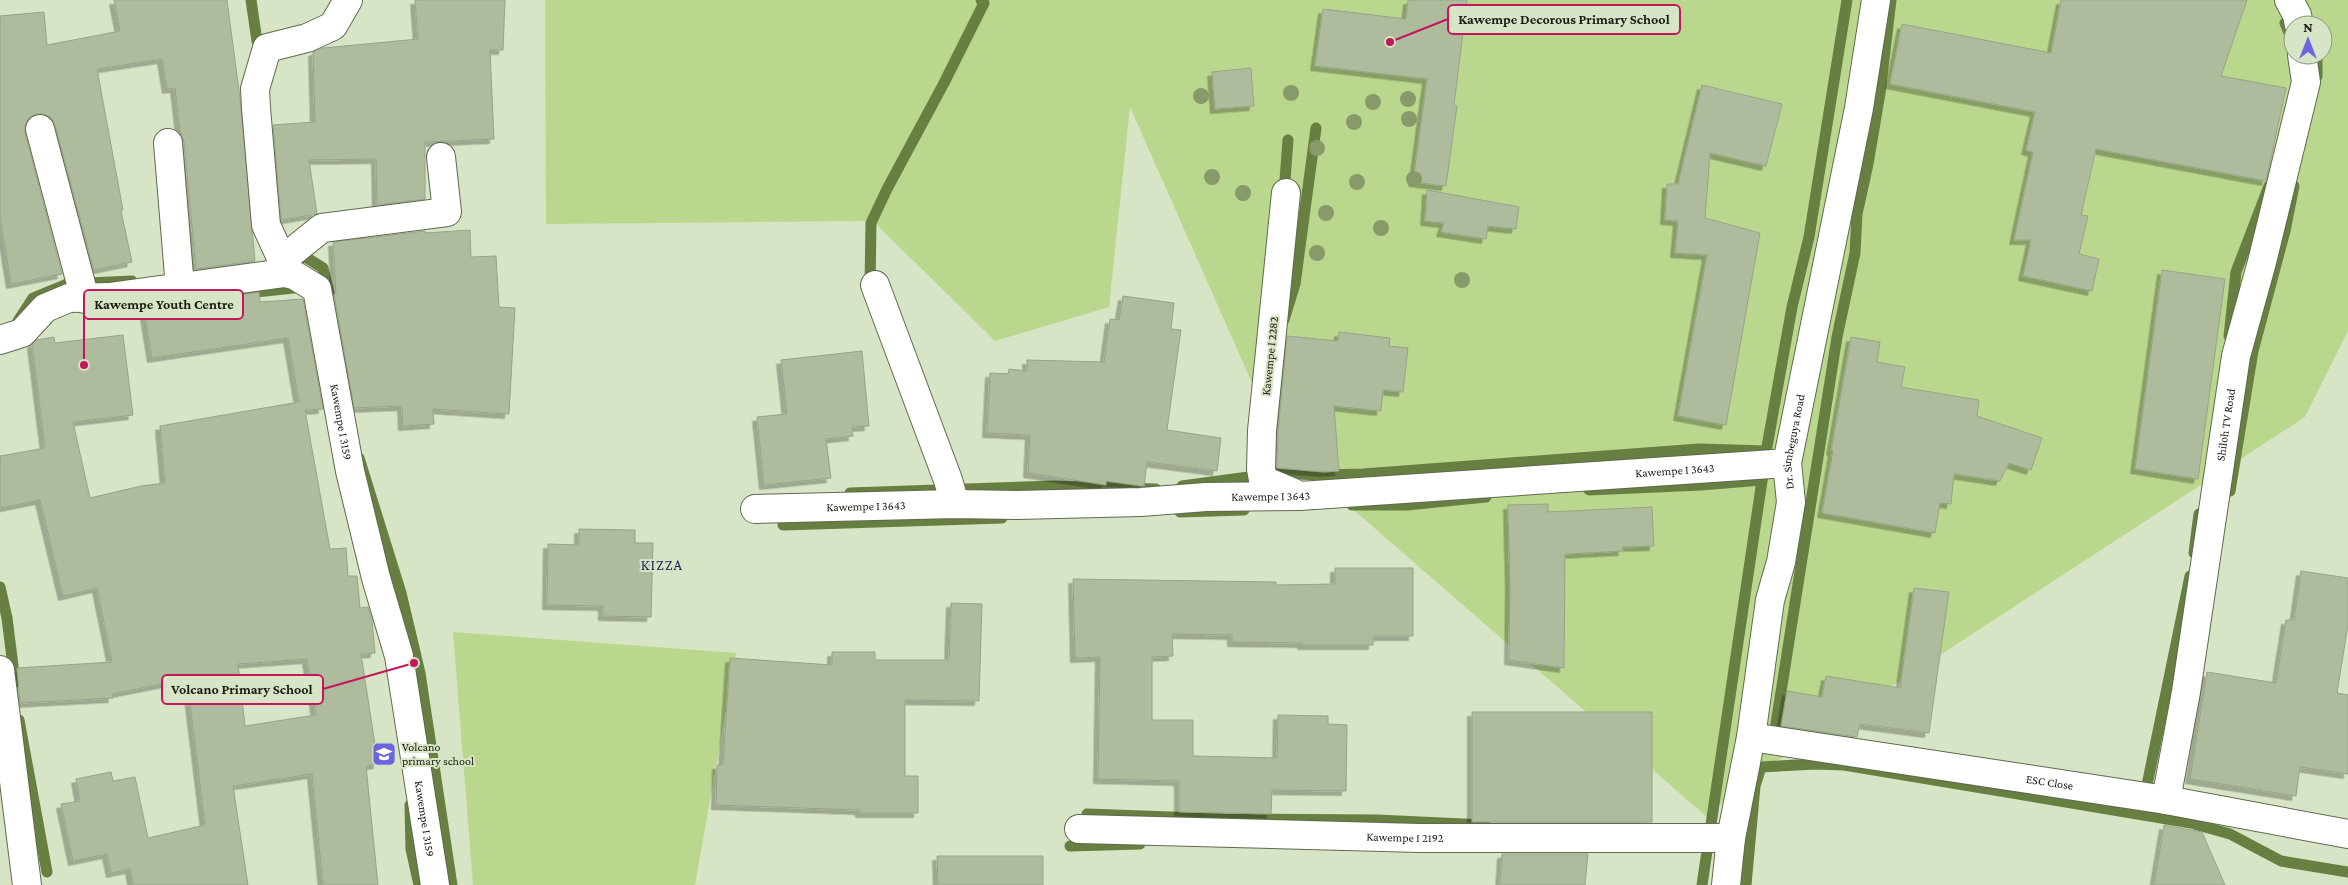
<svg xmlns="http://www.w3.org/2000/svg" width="2348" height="885" viewBox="0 0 2348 885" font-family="'Crimson Pro',serif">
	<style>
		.green { fill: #bad88d; fill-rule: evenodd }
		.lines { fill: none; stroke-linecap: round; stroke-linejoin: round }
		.stream { stroke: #677f40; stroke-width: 11 }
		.building { fill: #afbb9d; stroke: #97a486; fill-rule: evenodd; filter: url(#shadow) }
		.minor-casing { stroke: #5f6a4e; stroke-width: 30 }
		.minor { stroke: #fff; stroke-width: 28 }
		.tree { fill: #88996a }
		.labels { text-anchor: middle; stroke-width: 4; stroke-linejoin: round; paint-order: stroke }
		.street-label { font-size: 12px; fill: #191e13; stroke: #d7e4c5 }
		.poi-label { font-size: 12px; fill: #191e13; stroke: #d7e4c5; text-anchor: start }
		.quarter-label { font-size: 15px; letter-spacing: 1px; fill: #231f58; stroke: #d7e4c5 }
		.leader { fill: none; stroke: #c2185b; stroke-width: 2 }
		.callout-dot { fill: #c2185b; stroke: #d7e4c5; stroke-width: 2 }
		.callout { fill: #d7e4c5; stroke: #c2185b; stroke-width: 2 }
		.callout-label { font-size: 14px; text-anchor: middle; font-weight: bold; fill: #191e13 }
	</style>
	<defs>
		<filter id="shadow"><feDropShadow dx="-4.5" dy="4.5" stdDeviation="0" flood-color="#0004"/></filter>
	</defs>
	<rect width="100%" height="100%" fill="#d7e4c5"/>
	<g class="green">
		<path d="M 545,0 L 2348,0 L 2348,331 L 2305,417 L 1745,782 L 1707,817 L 1280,446 L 1130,107 L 1109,307 L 995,341 L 873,221 L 546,224 ZM 2293,25 L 2323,25 L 2323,55 L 2293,55 Z"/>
		<polygon points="453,632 736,653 695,885 473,885"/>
	</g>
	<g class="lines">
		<g class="stream">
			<polyline points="251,0 257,41 263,52"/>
			<polyline points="2285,23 2293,42"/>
			<polyline points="2317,55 2317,76"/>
			<polyline points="1284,193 1288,140"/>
			<polyline points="292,257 307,258 323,268 329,293"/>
			<polyline points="870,287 871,223 887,189 944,83 984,3 981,0"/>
			<polyline points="199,298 303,287"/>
			<polyline points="1284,320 1295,284 1316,128"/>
			<polyline points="18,321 33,298 67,284 132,281"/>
			<polyline points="2229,336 2236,272 2269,186"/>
			<polyline points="359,458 401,593 420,673 452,885"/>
			<polyline points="1765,458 1792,307 1809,237 1847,0"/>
			<polyline points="1182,486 1278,473 1319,475 1363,474 1699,449 1766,451"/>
			<polyline points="1589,490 1701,485 1762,480"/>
			<polyline points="2230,491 2253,351 2285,231 2294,186"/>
			<polyline points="850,493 1053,486 1156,489"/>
			<polyline points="1352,505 1407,505 1486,497"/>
			<polyline points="1180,512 1244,510"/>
			<polyline points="783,525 1002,518"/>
			<polyline points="2194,553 2199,514"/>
			<polyline points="0,587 7,618 15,682"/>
			<polyline points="19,720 47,872"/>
			<polyline points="1775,730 1837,337 1855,253 1857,214 1868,164 1880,93 1891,0"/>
			<polyline points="2147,785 2190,576"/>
			<polyline points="410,805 411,849 419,885"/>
			<polyline points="1087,814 1226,819 1377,820 1485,825"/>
			<polyline points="1070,846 1140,844"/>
			<polyline points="1702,885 1763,474"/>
			<polyline points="1746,885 1755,786 1761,767 1816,764 1844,765 2191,823 2230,834 2281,861 2348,872"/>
		</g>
	</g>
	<g class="building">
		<polygon points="114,0 227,0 240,98 255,261 196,269 184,142 180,130 175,88 167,89 162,59 97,69 123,210 121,211 132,262 94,270 55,125 51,118 44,114 36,114 29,118 25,125 25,133 62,274 11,284 0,216 0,16 44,12 47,45 120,31"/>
		<polygon points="415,0 505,0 503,50 490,50 494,139 425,142 425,199 377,205 376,159 309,160 317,214 281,220 273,125 315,122 313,52 323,48 418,39"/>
		<polygon points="1408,0 1467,0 1454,105 1457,106 1446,186 1413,182 1427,79 1315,66 1323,9 1406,19"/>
		<polygon points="2061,0 2247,0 2221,76 2286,88 2266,181 2096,149 2081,215 2088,216 2079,254 2099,259 2092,291 2023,276 2031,240 2014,240 2033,152 2026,150 2035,112 1890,84 1902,24 2051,53"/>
		<polygon points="1251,68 1254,106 1215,109 1212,72"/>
		<polygon points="1702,85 1782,104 1766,166 1710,153 1705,218 1760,233 1726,425 1678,416 1707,255 1675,253 1678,221 1665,220 1667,184 1678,184"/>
		<polygon points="1427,190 1519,207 1516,229 1488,226 1486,239 1441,232 1444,223 1425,221"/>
		<polygon points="470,230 471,257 496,256 499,307 515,308 509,414 433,409 434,424 403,426 402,406 354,408 334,294 336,294 333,242 425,231 425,233"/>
		<polygon points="2162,270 2225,279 2198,479 2135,469"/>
		<path d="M 259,292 L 260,302 L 303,299 L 323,409 L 305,410 L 330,549 L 346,548 L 348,576 L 357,576 L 360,608 L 368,607 L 372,620 L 375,653 L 361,654 L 378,764 L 366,766 L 378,885 L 323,885 L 312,774 L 233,786 L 248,885 L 133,885 L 130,869 L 111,873 L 107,854 L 73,861 L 61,804 L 80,801 L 76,779 L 111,772 L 113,781 L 135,777 L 148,838 L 205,825 L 187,679 L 112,694 L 113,698 L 20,703 L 17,668 L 112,662 L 97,588 L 63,596 L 40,500 L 0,508 L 0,456 L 45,448 L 32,344 L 36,340 L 54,337 L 55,343 L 123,335 L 133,415 L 73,422 L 90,498 L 141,486 L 165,483 L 160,426 L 299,402 L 288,338 L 152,358 L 144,309 ZM 307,659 L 316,715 L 245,726 L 238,664 Z"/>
		<polygon points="1123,296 1174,303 1171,329 1181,330 1167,430 1221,438 1217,471 1147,462 1144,486 1141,486 1106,481 1106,485 1028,473 1030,435 987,433 990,373 1008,374 1009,369 1027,371 1027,360 1104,362 1110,319 1119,320"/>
		<polygon points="1339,332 1390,338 1389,346 1408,348 1403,392 1383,390 1381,411 1334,406 1339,471 1324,472 1277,468 1278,432 1287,336 1338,341"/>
		<polygon points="1851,337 1880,342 1877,362 1905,367 1901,387 1979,400 1977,416 2042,438 2031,470 2009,463 2000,481 1954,474 1951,504 1940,503 1935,533 1822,513 1833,451 1831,451"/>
		<polygon points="862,351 869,426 852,427 853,436 826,439 831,478 764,485 757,417 787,414 781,360"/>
		<polygon points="1548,504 1548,512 1652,507 1654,546 1622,547 1623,551 1565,554 1564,668 1509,660 1510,585 1508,505"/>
		<polygon points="579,529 635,530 635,543 653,543 651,617 603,616 603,606 547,605 548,544 579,545"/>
		<polygon points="1335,568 1413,568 1413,636 1373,636 1373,645 1302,645 1302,643 1232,642 1232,635 1172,634 1173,656 1152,657 1152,720 1193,720 1193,756 1277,758 1278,715 1328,716 1328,724 1347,725 1346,791 1272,790 1271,814 1179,812 1179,781 1098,779 1100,657 1075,658 1073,579 1276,582 1276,585 1335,584"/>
		<polygon points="2301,571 2348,578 2348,625 2337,693 2348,695 2348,774 2300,767 2296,796 2190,779 2207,672 2276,683 2286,620 2294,620"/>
		<polygon points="1914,588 1949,592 1929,733 1860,724 1857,737 1781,726 1787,691 1822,697 1826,676 1900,688"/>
		<polygon points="951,603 982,604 979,701 905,700 905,776 918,776 918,813 860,813 860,810 716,805 717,765 723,765 730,658 832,665 832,652 875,652 875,660 949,660"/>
		<rect x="1472" y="712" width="180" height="110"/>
		<polygon points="2164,825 2202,832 2225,885 2154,885"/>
		<polygon points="1502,854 1588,854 1585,885 1500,885"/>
		<polygon points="937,856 1043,856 1043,885 938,885"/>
	</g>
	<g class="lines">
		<g class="minor-casing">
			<g id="minor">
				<polyline points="2289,0 2297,15 2299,25"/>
				<polyline points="40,129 85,299"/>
				<polyline points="168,143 180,288"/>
				<polyline points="1286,193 1262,431 1261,469 1263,480 1294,493"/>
				<polyline points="282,260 322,228 447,212 441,157"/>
				<polyline points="285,273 282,260 266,225 256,108 255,89 267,48 307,38 333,26 348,0"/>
				<polyline points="875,285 948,480 955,504"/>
				<path id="s1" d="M 0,340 L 22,333 L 45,308 L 69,298 L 109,297 L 285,273 L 294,275 L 317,289 L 350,471 L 376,578 L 399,656 L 435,885"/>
				<path id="s2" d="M 755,509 L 955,504 L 1017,505 L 1141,502 L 1206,497 L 1300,496 L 1787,463"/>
				<polyline points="0,670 27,885"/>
				<path id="s3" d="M 1751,737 L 2166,800 L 2348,834"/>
				<path id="s4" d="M 2166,800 L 2186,692 L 2236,356 L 2262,262 L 2306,82 L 2302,55"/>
				<path id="s5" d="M 1079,829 L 1419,838 L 1731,838"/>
				<path id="s6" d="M 1726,885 L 1731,838 L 1751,737 L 1770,600 L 1781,562 L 1791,502 L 1787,463 L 1859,108 L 1876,0"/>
			</g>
		</g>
		<use href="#minor" class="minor"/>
	</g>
	<g class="tree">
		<circle cx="1291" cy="93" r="8"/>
		<circle cx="1201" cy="96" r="8"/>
		<circle cx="1408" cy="99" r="8"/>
		<circle cx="1373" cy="102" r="8"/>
		<circle cx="1409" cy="119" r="8"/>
		<circle cx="1354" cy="122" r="8"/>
		<circle cx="1317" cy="148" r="8"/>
		<circle cx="1212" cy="177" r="8"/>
		<circle cx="1414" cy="179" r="8"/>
		<circle cx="1357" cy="182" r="8"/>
		<circle cx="1243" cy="193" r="8"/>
		<circle cx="1326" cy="213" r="8"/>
		<circle cx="1381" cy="228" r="8"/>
		<circle cx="1317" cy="253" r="8"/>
		<circle cx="1462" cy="280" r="8"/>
	</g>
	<defs>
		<g id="school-square" transform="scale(1.25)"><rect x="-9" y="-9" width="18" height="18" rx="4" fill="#6b66e0" stroke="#d7e4c5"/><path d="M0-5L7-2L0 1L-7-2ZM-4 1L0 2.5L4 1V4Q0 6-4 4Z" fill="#fff"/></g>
	</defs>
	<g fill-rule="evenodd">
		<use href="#school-square" x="384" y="754"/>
	</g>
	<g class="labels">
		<g class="street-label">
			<text transform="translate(1270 356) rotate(-84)" y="4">Kawempe I 2282</text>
			<text dy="4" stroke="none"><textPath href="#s1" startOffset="472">Kawempe I 3159</textPath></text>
			<text dy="4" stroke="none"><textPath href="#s4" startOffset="380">Shiloh TV Road</textPath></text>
			<text dy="4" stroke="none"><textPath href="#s6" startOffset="450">Dr. Simbeguya Road</textPath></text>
			<text dy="4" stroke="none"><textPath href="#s2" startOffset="921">Kawempe I 3643</textPath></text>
			<text dy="4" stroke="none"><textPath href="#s2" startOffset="516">Kawempe I 3643</textPath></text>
			<text dy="4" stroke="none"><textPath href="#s2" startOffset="111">Kawempe I 3643</textPath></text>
			<text dy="4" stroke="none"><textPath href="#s3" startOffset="302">ESC Close</textPath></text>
			<text dy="4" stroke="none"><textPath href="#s1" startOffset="878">Kawempe I 3159</textPath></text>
			<text dy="4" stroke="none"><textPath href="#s5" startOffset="326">Kawempe I 2192</textPath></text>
		</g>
		<g class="poi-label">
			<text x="402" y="751">Volcano<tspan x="402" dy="14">primary school</tspan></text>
		</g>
		<g class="quarter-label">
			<text x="662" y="570">KIZZA</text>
		</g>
	</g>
	<path class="leader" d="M1390 42L1448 19M84 365L84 304M414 663L323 689"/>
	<g class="callout-dot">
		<circle cx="1390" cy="42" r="5"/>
		<circle cx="84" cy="365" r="5"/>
		<circle cx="414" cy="663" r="5"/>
	</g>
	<g class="callout">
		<rect x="1448" y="5" width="232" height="29" rx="5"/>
		<rect x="84" y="290" width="159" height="29" rx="5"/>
		<rect x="162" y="675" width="161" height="29" rx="5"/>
	</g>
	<g class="callout-label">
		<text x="1564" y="24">Kawempe Decorous Primary School</text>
		<text x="164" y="309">Kawempe Youth Centre</text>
		<text x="242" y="694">Volcano Primary School</text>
	</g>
	<g transform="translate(2308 40)"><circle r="24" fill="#d7e4c5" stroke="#8b957e"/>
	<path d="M0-4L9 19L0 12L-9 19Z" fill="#6b66e0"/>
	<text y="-8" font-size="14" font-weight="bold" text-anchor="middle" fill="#191e13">N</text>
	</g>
</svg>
